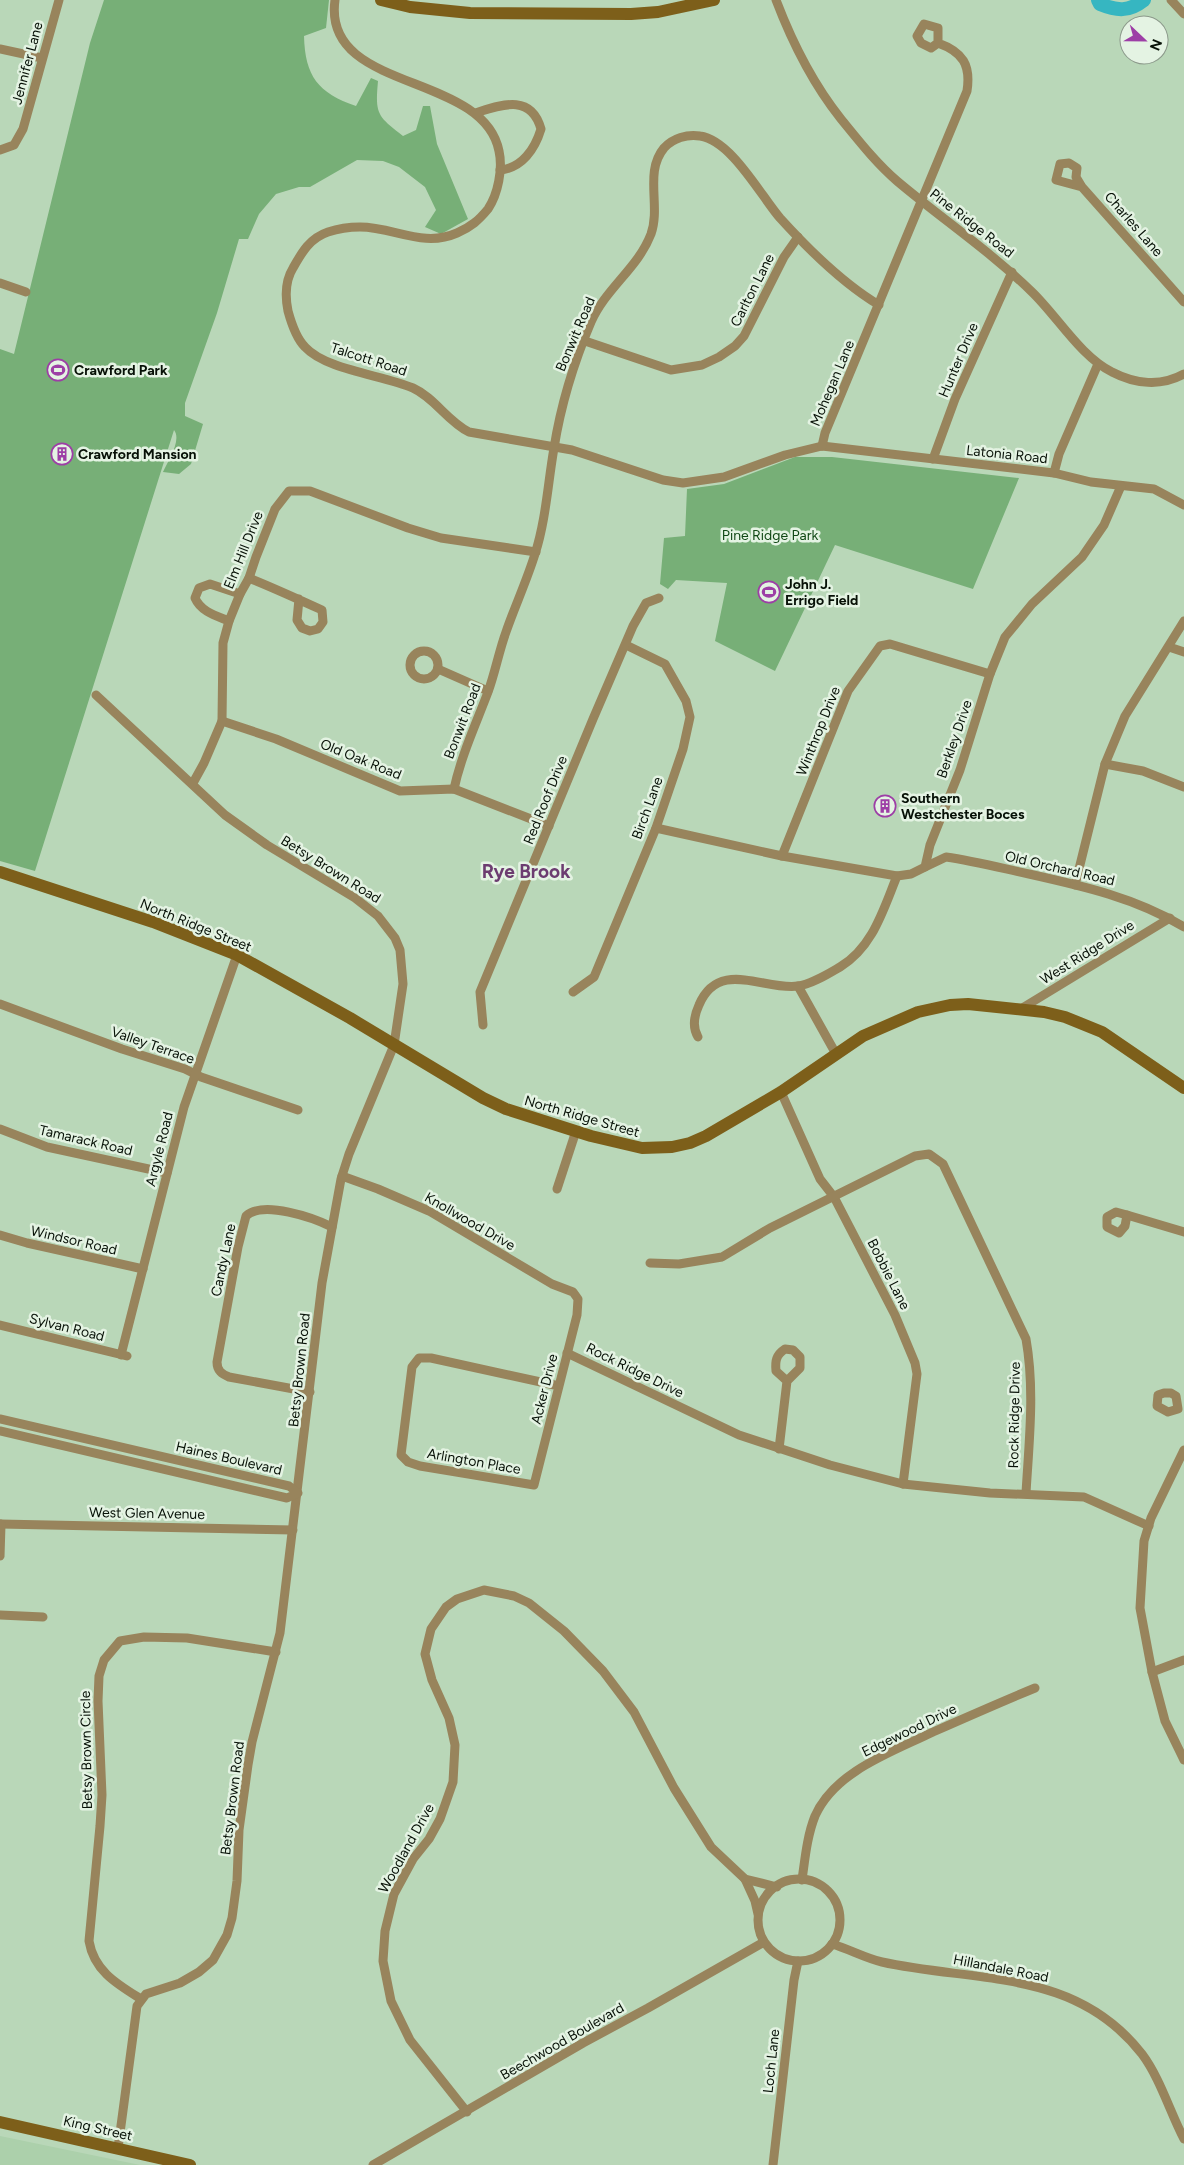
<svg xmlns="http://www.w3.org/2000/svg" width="1184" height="2165" viewBox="0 0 1184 2165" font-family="Figtree,sans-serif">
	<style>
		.built { fill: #acd0ab }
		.green { fill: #77af77 }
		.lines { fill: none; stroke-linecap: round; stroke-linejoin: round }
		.river { stroke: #36b6c1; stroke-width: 14 }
		.street { stroke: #98845c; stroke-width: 9 }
		.secondary { stroke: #7d5f1a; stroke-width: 12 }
		.labels { text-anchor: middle; stroke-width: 5; stroke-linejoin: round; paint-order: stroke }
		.street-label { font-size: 14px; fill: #071107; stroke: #e4f3e3 }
		.poi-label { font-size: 14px; font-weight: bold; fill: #071107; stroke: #e4f3e3; text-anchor: start }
		.park-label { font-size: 14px; fill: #114815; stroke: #e4f3e3 }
		.district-label { font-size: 19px; font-weight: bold; fill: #6c3c70; stroke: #e4f3e3 }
	</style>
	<rect width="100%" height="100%" fill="#b9d7b8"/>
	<polygon class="built" points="0,2136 140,2165 0,2165"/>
	<g class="green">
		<path d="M 104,0 L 329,0 L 326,28 L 304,36 C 305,76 318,93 356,106 L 371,78 L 378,81 C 375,114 377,116 403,136 L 416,130 L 423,106 L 430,106 L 437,144 L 468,219 L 441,234 L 425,227 L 436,210 L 425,187 L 399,167 L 383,161 L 357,160 L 310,187 L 299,187 L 276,194 L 259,214 L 248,239 L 239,239 L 217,313 L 185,403 L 185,416 L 203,424 L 191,464 L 179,474 L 163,472 C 168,461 182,440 174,430 L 35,871 L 0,861 L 0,349 L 14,354 L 90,43 Z"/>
		<polygon points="795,457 832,457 1019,478 973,589 835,545 775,671 715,641 727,583 676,580 668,589 660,584 664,538 685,536 687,489 724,484"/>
	</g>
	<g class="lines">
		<path class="river" d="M 1098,0 L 1100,4 C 1117,11 1129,12 1144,0"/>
		<g class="street">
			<path d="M 335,0 C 322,93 483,71 499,151 C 503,169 498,194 488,209 C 479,220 471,227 457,233 C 423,248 394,227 360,227 C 350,227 337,229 328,232 C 310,238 302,252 293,268 C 285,281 285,296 288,311 C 291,322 297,339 305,347 C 326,370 383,375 413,388 C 435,398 447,421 469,432 L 572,450 L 663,480 L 683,483 L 724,477 L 785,455 L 822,446 L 1054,473 L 1091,482 L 1154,489 L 1184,505"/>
			<path d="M 776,0 C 792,42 813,84 841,119 C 859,141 876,163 897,181 C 942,219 990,251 1032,292 C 1057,316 1081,357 1112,372 C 1135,384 1161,387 1184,374"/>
			<polyline points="1171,0 1184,14"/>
			<polyline points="0,49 42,58"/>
			<path d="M 475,113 C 501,105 531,93 541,129 C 535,149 522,168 500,170"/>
			<polyline points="0,150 14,145 23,129 59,0"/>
			<polyline points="1082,187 1056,180 1060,164 1069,163 1077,168 1076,177 1082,187 1184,302"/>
			<polyline points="0,283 26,292"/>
			<polyline points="585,341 671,370 702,365 719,357 735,346 744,336 784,257 798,237"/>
			<path d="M 822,446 L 825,433 L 967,91 C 971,65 963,52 938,43 L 931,48 L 921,43 L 917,36 L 924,24 L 938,28 L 938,43"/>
			<polyline points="933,459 955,399 1012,272"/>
			<polyline points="1054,473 1059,454 1098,364"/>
			<path d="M 249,578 C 274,588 298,599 322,610 L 323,622 L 318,629 L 310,631 L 302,628 L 297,620 L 299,599"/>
			<path d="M 229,621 C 217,616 201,612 195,598 L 199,588 L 210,584 L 240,594"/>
			<polyline points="1169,647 1184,652"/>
			<circle cx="424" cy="665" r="14"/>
			<polyline points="438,669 488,691"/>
			<polyline points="96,695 225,815 267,845 355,898 378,916 395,938 400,950 403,984 394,1045 349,1154 341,1179 322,1283 280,1633 252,1742 248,1765 239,1830 237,1881 232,1918 227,1935 213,1960 199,1972 180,1983 146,1994 137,2006 118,2148"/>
			<polyline points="222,721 276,739 400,791 454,789 549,826"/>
			<polyline points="1105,764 1143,771 1184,787"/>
			<polyline points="193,783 204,763 222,721 223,643 229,621 240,594 249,578 256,557 275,509 289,491 310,491 408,528 441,538 536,552"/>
			<path d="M 454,789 C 461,756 476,724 488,692 C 495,673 499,651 506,632 C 515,606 527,580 535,554 C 546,520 548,482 554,448 C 561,404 574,362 591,322 C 606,288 638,268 651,234 C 661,206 644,172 664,148 C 673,138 687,134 700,136 C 731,140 761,196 780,218 C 809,250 842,283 879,305"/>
			<polyline points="656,828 782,856 897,876"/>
			<polyline points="782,856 848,691 880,646 890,644 990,674"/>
			<path d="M 925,867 L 946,857 C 974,861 1001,868 1029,874 C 1083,886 1136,898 1184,927"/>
			<polyline points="1075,885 1105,764 1125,716 1184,621"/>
			<polyline points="798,986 836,1054"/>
			<polyline points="573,992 594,977 656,828 683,749 690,717 686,701 665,664 626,645"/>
			<polyline points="0,1004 122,1049 185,1069 201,1077 298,1110"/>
			<polyline points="1019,1010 1170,918"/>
			<polyline points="483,1025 480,992 593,719 633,626 646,603 659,598"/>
			<path d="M 698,1037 C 692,1027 694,1016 699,1005 C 719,958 765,991 798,986 C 812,984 828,974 840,967 C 873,947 883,910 897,876 L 911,874 L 925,867 L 930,845 L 960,770 L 990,674 L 1005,637 L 1032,604 L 1082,557 L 1104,525 L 1121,486"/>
			<polyline points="781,1092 820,1179 834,1197 895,1315 915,1363 917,1374 903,1484"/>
			<polyline points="0,1129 47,1147 167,1173"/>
			<polyline points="342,1176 378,1189 429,1211 552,1284 573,1292 578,1299 577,1315 534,1485 420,1466 408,1462 401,1455 412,1367 419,1358 431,1358 559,1386"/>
			<polyline points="557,1189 576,1131"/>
			<polygon points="1116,1212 1127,1215 1125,1226 1119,1233 1107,1227 1107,1217"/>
			<polyline points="1127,1215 1184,1232"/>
			<polyline points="0,1235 27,1243 143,1269"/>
			<path d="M 650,1263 L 679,1264 L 722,1257 L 770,1228 L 915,1156 L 929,1154 L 943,1164 L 1026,1339 C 1035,1390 1029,1442 1026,1493"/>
			<polyline points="0,1325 127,1356"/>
			<polyline points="567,1353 739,1435 830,1465 903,1484 990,1493 1084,1497 1149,1526"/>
			<polyline points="121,1355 184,1107 237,955"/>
			<path d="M 310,1392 L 229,1377 C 222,1374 217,1371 217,1362 L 238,1247 L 246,1216 C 263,1200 314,1218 332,1227"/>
			<polygon points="1164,1393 1171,1393 1176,1396 1178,1409 1168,1412 1157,1406 1158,1395"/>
			<polyline points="0,1419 289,1486 298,1493 287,1498 0,1431"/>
			<path d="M 779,1449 L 787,1381 L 800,1368 L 800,1357 L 793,1350 L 785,1349 C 776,1355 775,1361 776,1371 L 787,1381"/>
			<polyline points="1184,1450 1151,1518 1144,1541 1140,1608 1152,1672 1165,1721 1184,1760"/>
			<polyline points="0,1524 293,1530"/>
			<polyline points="0,1556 1,1524"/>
			<polyline points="0,1615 43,1617"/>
			<polyline points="1152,1672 1184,1660"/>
			<polyline points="745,1879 755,1901 758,1914"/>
			<circle cx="799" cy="1920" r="41"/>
			<path d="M 802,1880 C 805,1859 807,1836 815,1816 C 835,1771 892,1752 933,1732 C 967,1717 1001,1702 1035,1688"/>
			<path d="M 832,1944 C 849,1949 865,1958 882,1962 C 977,1983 1075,1968 1142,2054 C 1160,2078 1170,2112 1184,2139"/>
			<path d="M 141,1999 C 117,1984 94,1971 89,1941 L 100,1826 L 102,1795 L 98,1701 L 99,1676 L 104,1660 L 120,1641 L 144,1637 L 187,1638 L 276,1652"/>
			<polyline points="467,2112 410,2040 391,2001 383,1961 385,1931 394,1894 413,1859 429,1839 440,1819 453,1782 455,1745 449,1718 432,1680 425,1654 431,1629 446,1607 457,1599 484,1590 514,1596 529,1603 564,1631 603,1671 634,1712 674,1788 711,1847 745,1879 777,1887"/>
			<polyline points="373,2165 583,2043 648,2008 764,1942"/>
			<polyline points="773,2165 794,1980 798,1961"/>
		</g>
		<g class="secondary">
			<polyline points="381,0 410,7 470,13 631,14 658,12 714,0"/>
			<polyline points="0,872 153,922 237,955 350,1018 483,1098 506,1109 591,1136 642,1148 672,1147 690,1143 706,1136 781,1092 863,1036 918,1012 950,1005 968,1004 1044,1012 1065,1017 1102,1032 1184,1088"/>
			<polyline points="0,2122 190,2165"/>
		</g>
	</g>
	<defs>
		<g id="stadium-ring" transform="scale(1.125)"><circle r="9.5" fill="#e4f3e3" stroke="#9d3ea6" stroke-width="1.5"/><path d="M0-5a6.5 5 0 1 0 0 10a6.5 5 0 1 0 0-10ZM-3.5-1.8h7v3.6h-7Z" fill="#9d3ea6"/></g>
		<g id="building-ring" transform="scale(1.125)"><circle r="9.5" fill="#e4f3e3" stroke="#9d3ea6" stroke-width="1.5"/><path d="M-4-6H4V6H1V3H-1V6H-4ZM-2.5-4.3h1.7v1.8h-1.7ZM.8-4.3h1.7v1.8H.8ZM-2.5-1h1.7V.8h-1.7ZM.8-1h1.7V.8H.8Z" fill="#9d3ea6"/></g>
	</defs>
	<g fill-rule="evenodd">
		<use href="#stadium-ring" x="58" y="370"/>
		<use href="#building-ring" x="62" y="454"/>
		<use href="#stadium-ring" x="769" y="592"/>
		<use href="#building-ring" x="885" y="806"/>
	</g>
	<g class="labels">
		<g class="street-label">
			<text transform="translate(27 63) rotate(-75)" y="5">Jennifer Lane</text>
			<text transform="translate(972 223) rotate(38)" y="5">Pine Ridge Road</text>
			<text transform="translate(1134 224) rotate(49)" y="5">Charles Lane</text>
			<text transform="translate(752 290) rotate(-63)" y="5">Carlton Lane</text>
			<text transform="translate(575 334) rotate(-67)" y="5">Bonwit Road</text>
			<text transform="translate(369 359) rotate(18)" y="5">Talcott Road</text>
			<text transform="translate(958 360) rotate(-67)" y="5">Hunter Drive</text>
			<text transform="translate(832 383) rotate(-67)" y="5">Mohegan Lane</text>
			<text transform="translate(1007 454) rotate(6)" y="5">Latonia Road</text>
			<text transform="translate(243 550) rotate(-68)" y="5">Elm Hill Drive</text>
			<text transform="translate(462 721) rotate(-69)" y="5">Bonwit Road</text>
			<text transform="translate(818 731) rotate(-68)" y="5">Winthrop Drive</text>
			<text transform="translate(954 739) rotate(-71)" y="5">Berkley Drive</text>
			<text transform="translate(361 759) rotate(22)" y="5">Old Oak Road</text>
			<text transform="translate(545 800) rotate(-68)" y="5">Red Roof Drive</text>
			<text transform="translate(647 808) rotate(-70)" y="5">Birch Lane</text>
			<text transform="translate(1060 868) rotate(13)" y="5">Old Orchard Road</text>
			<text transform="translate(331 869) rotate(32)" y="5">Betsy Brown Road</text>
			<text transform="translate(196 925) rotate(22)" y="5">North Ridge Street</text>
			<text transform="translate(1087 952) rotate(-32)" y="5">West Ridge Drive</text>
			<text transform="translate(153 1045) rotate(19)" y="5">Valley Terrace</text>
			<text transform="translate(582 1116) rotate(16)" y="5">North Ridge Street</text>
			<text transform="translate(86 1140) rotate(13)" y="5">Tamarack Road</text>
			<text transform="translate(159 1149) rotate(-76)" y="5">Argyle Road</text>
			<text transform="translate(470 1221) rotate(30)" y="5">Knollwood Drive</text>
			<text transform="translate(74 1240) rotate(13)" y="5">Windsor Road</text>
			<text transform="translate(223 1260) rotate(-78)" y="5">Candy Lane</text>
			<text transform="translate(889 1274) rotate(63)" y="5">Bobbie Lane</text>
			<text transform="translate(67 1327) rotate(14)" y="5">Sylvan Road</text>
			<text transform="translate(299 1370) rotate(-84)" y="5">Betsy Brown Road</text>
			<text transform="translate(635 1370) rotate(26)" y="5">Rock Ridge Drive</text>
			<text transform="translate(544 1389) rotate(-76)" y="5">Acker Drive</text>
			<text transform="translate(1014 1415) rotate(-89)" y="5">Rock Ridge Drive</text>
			<text transform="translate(229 1458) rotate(13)" y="5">Haines Boulevard</text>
			<text transform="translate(474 1461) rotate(10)" y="5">Arlington Place</text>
			<text transform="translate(147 1513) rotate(1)" y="5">West Glen Avenue</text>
			<text transform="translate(909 1730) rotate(-26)" y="5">Edgewood Drive</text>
			<text transform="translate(86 1750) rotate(-91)" y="5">Betsy Brown Circle</text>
			<text transform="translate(232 1798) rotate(-83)" y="5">Betsy Brown Road</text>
			<text transform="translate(406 1848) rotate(-61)" y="5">Woodland Drive</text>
			<text transform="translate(1001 1968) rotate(11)" y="5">Hillandale Road</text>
			<text transform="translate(562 2041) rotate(-30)" y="5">Beechwood Boulevard</text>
			<text transform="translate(771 2061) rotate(-84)" y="5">Loch Lane</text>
			<text transform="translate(98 2128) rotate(13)" y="5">King Street</text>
		</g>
		<g class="poi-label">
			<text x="74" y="375">Crawford Park</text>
			<text x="78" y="459">Crawford Mansion</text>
			<text x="785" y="589">John J.<tspan x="785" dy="16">Errigo Field</tspan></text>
			<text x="901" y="803">Southern<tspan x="901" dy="16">Westchester Boces</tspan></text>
		</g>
		<g class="park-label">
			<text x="770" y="540">Pine Ridge Park</text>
		</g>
		<g class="district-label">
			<text x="526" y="878">Rye Brook</text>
		</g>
	</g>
	<g transform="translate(1144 40) rotate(112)"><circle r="24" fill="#e4f3e3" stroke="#8c998b"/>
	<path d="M0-4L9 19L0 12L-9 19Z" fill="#9d3ea6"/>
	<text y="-8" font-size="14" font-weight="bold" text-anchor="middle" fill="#071107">N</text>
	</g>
</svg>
